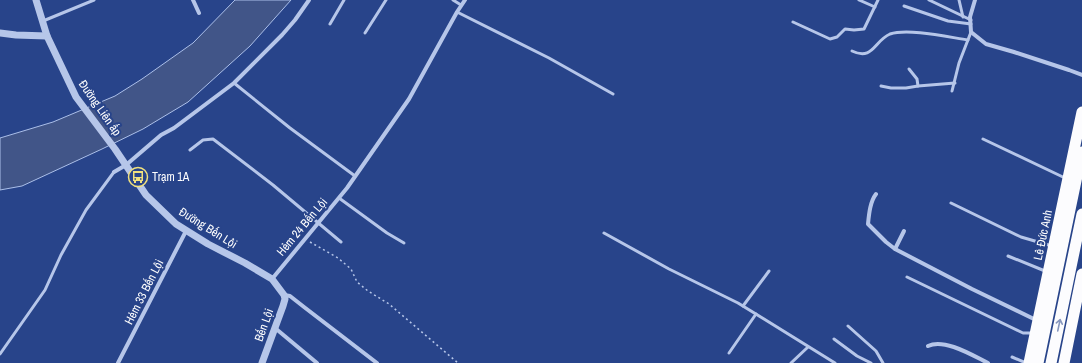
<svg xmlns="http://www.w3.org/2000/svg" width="1082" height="363" viewBox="0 0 1082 363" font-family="'Archivo Narrow',sans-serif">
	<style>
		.water { fill: #415588; stroke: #abbfe9 }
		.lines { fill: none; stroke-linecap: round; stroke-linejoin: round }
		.path { stroke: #b6c6e9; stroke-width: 1.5; stroke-dasharray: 2 3; stroke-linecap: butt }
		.service { stroke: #b6c6e9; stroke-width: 3 }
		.minor { stroke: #b6c6e9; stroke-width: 4 }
		.tertiary { stroke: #b6c6e9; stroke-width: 7 }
		.trunk { stroke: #fcfcfe; stroke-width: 11 }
		.oneway { stroke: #8797be }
		.labels { text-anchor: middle; stroke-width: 4; stroke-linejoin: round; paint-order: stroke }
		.street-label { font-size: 12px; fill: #fff; stroke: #28448a }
		.poi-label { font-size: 12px; fill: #fff; stroke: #28448a; text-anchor: start }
	</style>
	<rect width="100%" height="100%" fill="#28448a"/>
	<polygon class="water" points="235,0 291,0 250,46 188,102 143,129 102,149 22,186 0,190 0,138 53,122 115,96 142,79 193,43"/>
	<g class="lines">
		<polyline class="path" points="310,242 338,258 351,269 357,282 368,291 389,304 458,363"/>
		<g class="service">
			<polyline points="453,0 461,5"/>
			<polyline points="859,0 875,7"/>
			<polyline points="929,0 971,20"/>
			<polyline points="959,0 963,17"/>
			<polyline points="904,6 948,21 971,24"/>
			<polyline points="457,12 549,58 613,94"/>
			<polyline points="43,21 94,0"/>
			<polyline points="793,22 830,39 837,37 845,29 854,30 864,29 878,0"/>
			<polyline points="330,24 344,0"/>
			<polyline points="365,33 386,0"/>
			<path d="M 852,51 C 873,61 874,41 890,34 C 908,28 948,37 968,40"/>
			<polyline points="909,69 917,79 918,86"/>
			<polyline points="234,83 290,128 355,176"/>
			<polyline points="881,86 891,88 906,88 918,86 955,83"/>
			<polyline points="952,91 959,63 971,32"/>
			<polyline points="983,139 1065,178"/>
			<polyline points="190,150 203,140 213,139 273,185 341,242"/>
			<polyline points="339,198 387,233 404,243"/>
			<polyline points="951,203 1021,237 1052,246"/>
			<polyline points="604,233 669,269 738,303 835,363"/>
			<polyline points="1008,256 1045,271"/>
			<polyline points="907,277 1023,333 1033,333"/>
			<polyline points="743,306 769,271"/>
			<polyline points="848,326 876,351 883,363"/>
			<polyline points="834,339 857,356 871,363"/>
			<polyline points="729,353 756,314"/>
			<polyline points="0,354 45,290 61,255 86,210 114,172"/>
			<polyline points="1012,357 1026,363"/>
			<polyline points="791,363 808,347"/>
		</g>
		<g class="minor">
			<polyline points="193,0 199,13"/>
			<polyline points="975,0 970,17 971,32 986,44 1014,52 1069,70 1082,75"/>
			<polyline points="114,172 126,165 161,135 174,128 234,83 282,35 295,20 309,0"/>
			<path d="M 876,194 C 870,202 869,214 868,224 L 886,242 L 895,249 L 972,289 L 1036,320"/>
			<polyline points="895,249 904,231"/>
			<polyline points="272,279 347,188 409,99 457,12 465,0"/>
			<polyline points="284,295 290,296 304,307 377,363"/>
			<polyline points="275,328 317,363"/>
			<path d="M 928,346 C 944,338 972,355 988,363"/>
			<polyline points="118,363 186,231"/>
		</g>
		<g class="tertiary">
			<polyline points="36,0 47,36 76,97 115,149 146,195 176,224 208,244 245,263 272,279 284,295 285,299 283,306 262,363"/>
			<polyline points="0,33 16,35 47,36"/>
		</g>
		<g class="trunk">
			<polyline points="1029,363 1082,112"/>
			<polyline points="1038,363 1082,152"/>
			<polyline points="1051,363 1082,214"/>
			<polyline points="1064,363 1082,274"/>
		</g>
	</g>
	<defs><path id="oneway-shaft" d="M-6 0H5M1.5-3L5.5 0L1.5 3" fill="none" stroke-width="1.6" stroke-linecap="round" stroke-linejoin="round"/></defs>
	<use class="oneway" href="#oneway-shaft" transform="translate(1059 325) rotate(-78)"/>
	<defs>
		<g id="bus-ring" transform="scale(1)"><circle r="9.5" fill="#28448a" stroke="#f1e17d" stroke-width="1.5"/><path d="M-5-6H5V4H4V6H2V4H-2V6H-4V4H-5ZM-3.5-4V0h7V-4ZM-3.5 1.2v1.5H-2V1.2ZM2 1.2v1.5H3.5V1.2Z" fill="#f1e17d"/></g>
	</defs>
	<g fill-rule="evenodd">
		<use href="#bus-ring" x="138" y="177"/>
	</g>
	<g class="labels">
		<g class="street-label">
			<text transform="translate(100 108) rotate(55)" y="4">Đường Liên ấp</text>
			<text transform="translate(302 227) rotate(-50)" y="4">Hẻm 24 Bến Lội</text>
			<text transform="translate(208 228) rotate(32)" y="4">Đường Bến Lội</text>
			<text transform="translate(1043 235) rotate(-78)" y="4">Lê Đức Anh</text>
			<text transform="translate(144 292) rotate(-63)" y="4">Hẻm 33 Bến Lội</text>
			<text transform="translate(264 325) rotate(-70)" y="4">Bến Lội</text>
		</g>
		<g class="poi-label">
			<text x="152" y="181">Trạm 1A</text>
		</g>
	</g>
</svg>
